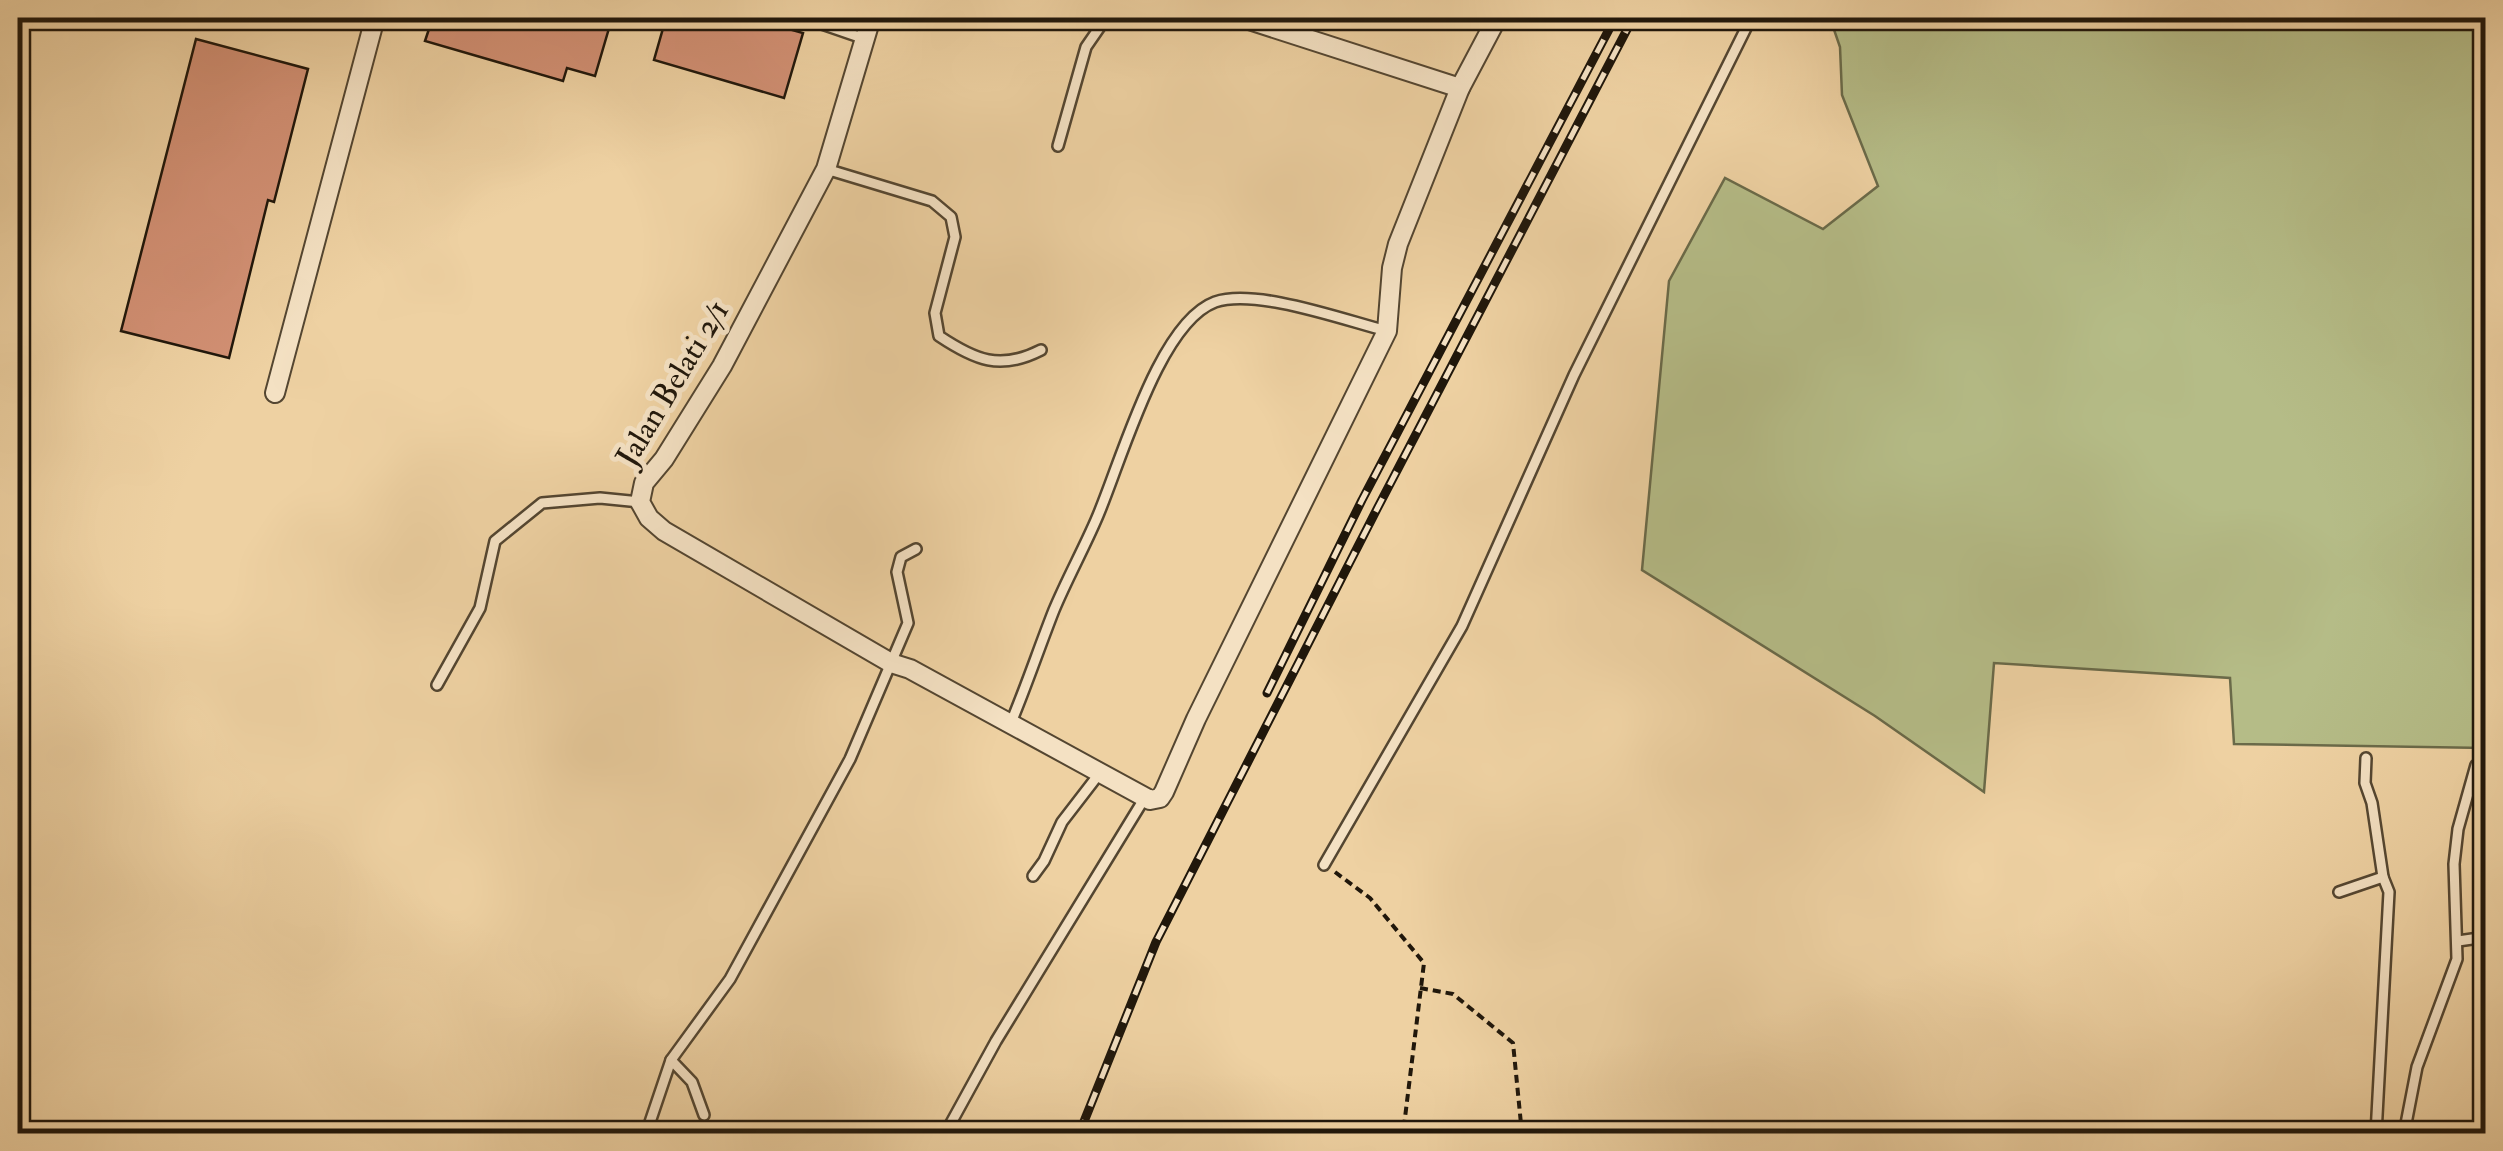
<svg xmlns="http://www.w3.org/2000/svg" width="2503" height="1151" viewBox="0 0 2503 1151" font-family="'IM FELL Double Pica',serif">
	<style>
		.green { fill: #b5bc87; stroke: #6a6a49; stroke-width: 2.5 }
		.building { fill: #d29074; stroke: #20170b; stroke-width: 2.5 }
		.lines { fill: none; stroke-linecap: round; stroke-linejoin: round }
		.lane-casing { stroke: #544631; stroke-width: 14 }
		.street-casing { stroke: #544631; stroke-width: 22 }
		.path { stroke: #20170b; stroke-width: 4; stroke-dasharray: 8 5; stroke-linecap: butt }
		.lane { stroke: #f4e1c3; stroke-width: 9 }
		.street { stroke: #f4e1c3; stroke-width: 18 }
		.rail-casing { stroke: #20170b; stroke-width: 9 }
		.rail { stroke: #f4e1c3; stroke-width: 5; stroke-dasharray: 15; stroke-linecap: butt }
		.labels { text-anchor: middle; stroke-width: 10; stroke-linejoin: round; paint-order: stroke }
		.street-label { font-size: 32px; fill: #20170b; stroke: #f4e1c3 }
	</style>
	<rect width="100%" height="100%" fill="#eed1a2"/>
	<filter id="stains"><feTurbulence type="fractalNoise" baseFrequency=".002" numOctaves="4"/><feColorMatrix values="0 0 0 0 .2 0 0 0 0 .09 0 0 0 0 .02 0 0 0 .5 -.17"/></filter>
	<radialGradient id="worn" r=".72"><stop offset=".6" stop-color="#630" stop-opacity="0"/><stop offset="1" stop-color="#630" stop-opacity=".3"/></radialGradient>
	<polygon class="green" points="1830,18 2485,18 2485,748 2234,744 2230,678 1994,663 1984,792 1875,716 1642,570 1669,281 1725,178 1823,229 1878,186 1842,95 1840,47"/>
	<g class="building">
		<polygon points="402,18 612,18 595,76 567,68 563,81 425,41 429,29 402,22"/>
		<polygon points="666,18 750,18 803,33 784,98 654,60"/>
		<polygon points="196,39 308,69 274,202 268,200 229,358 121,331"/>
	</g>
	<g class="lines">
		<g class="lane-casing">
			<g id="lane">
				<polyline points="804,18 865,39"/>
				<polyline points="1058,146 1086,47 1106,18"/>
				<path d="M 826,169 L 932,201 L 951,217 L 955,237 L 935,313 L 939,336 C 975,360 1000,371 1041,350"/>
				<polyline points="437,685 480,608 495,541 542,503 600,498 640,502"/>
				<path d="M 1010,725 C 1026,687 1039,648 1054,610 C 1067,579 1083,550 1096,520 C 1120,466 1158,323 1215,302 C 1256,288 1344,320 1387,331"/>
				<polyline points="2366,758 2365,783 2372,803 2383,877"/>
				<polyline points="1324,865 1462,626 1574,375 1751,18"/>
				<polyline points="1033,876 1044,861 1062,822 1099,774"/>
				<polyline points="2339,892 2383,877 2389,892 2376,1134"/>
				<polyline points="2458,941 2486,937"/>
				<polyline points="671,1060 692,1082 704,1115"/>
				<polyline points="646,1134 671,1060 730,979 850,759 908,623 897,572 901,557 916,549"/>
				<polyline points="945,1134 996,1041 1144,799"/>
				<polyline points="2404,1134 2417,1067 2457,959 2454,864 2458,829 2476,765"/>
			</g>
		</g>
		<g class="street-casing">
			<g id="street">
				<polyline points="871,18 826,169 722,366 664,459 644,483 640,502 649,518 664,531 891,663 910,669 1150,800 1160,798 1164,792 1196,719 1387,331 1392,268 1398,244 1460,88 1497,18"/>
				<polyline points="1243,18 1460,88"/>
				<polyline points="275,393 375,18"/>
			</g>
		</g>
		<g class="path">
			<polyline points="1335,872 1370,898 1424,963 1403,1134"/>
			<polyline points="1420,988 1453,994 1513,1043 1522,1134"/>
		</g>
		<use href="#lane" class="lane"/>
		<use href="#street" class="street"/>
		<g class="rail-casing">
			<g id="rail">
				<polyline points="1267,693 1362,500 1615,18"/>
				<polyline points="1079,1134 1156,942 1378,507 1633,18"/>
			</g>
		</g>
		<use href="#rail" class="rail"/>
	</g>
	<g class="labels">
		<g class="street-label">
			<text transform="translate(672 383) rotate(-59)" y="11">Jalan Belati 2/1</text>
		</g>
	</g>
	<rect width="2503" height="1151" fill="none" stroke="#eed1a2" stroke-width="60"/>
	<rect x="20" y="20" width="2463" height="1111" fill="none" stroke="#20170b" stroke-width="5"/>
	<rect x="30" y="30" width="2443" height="1091" fill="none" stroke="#20170b" stroke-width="2.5"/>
	<rect width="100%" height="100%" filter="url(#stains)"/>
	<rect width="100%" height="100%" fill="url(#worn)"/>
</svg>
